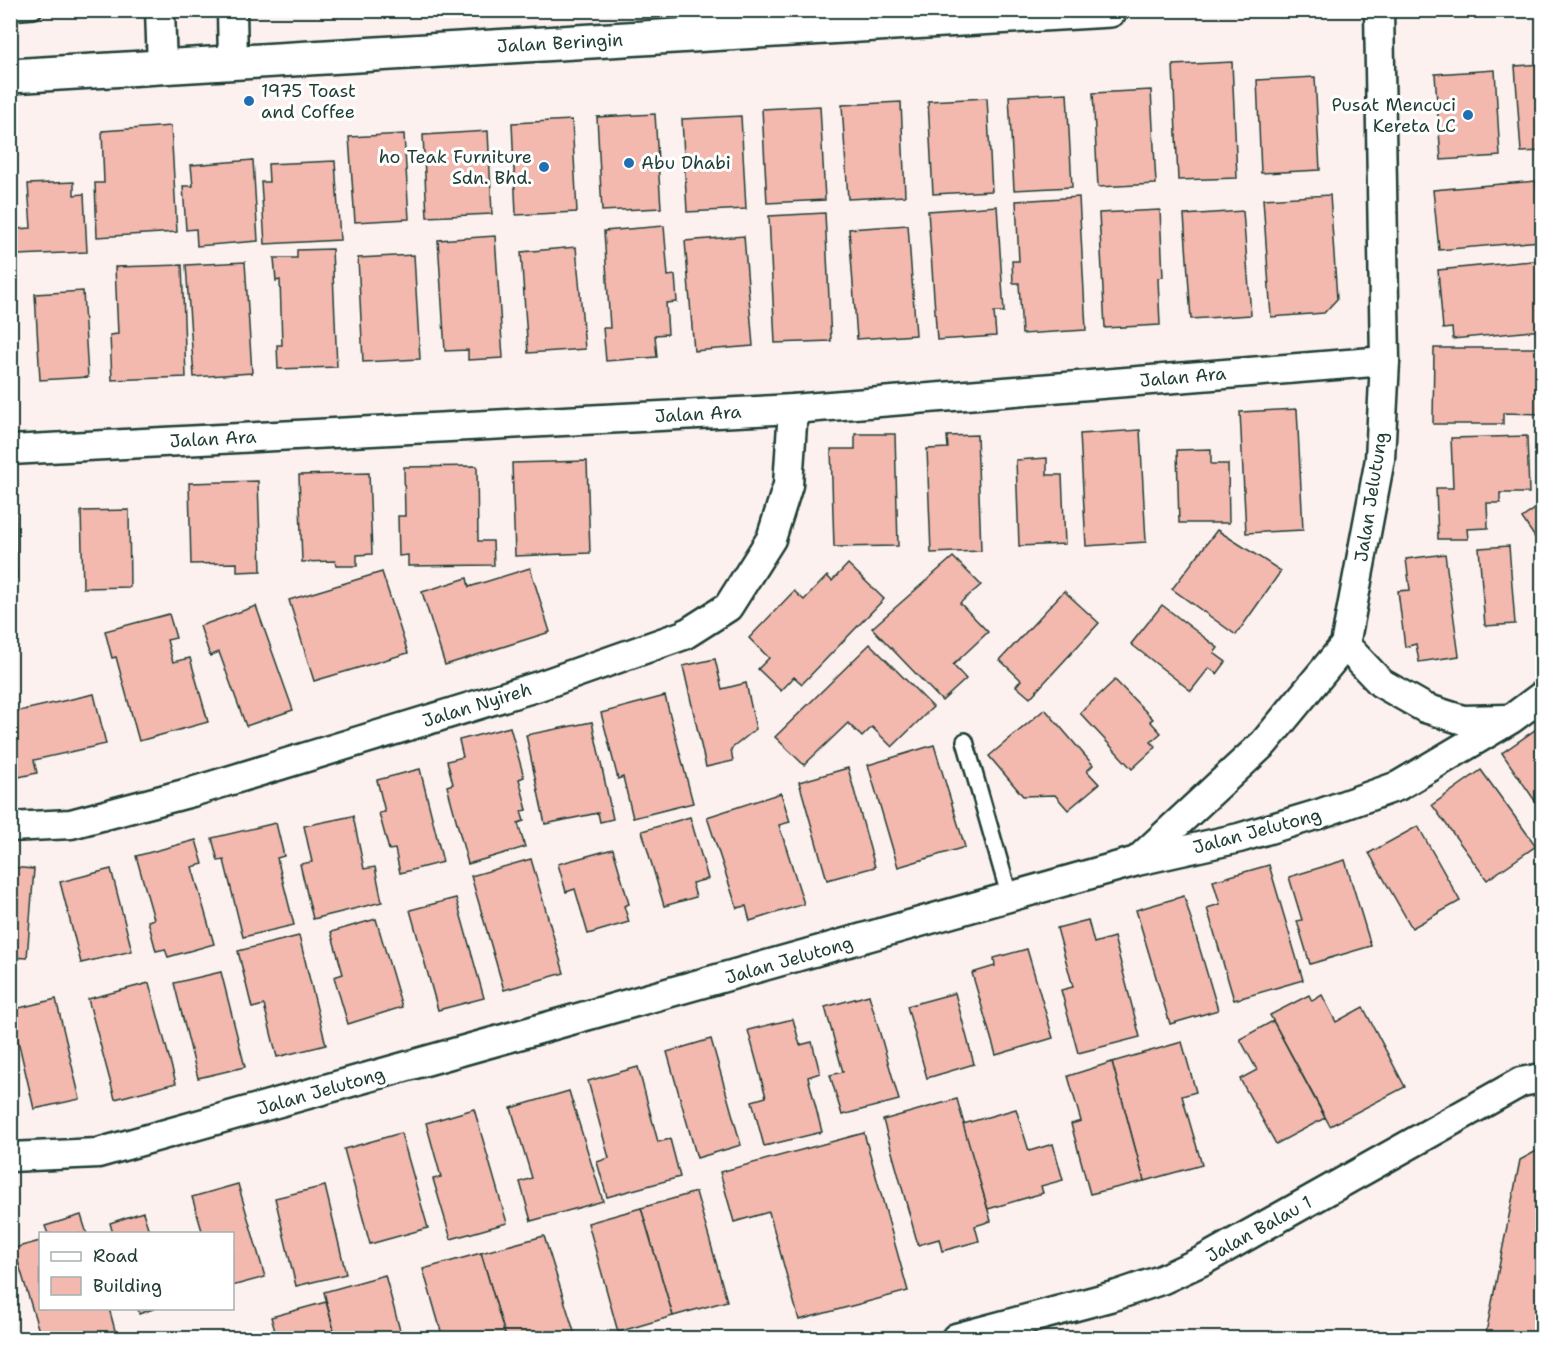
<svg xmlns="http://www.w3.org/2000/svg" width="1553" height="1349" viewBox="0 0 1553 1349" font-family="'Shantell Sans',sans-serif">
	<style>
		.building { fill: #f3b8ae; stroke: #1f3d34; stroke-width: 1.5 }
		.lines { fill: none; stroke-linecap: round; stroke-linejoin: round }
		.lane-casing { stroke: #1f3d34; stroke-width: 20 }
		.street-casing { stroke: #1f3d34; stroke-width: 33 }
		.secondary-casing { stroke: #1f3d34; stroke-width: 38 }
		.lane { stroke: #fff; stroke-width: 15 }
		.street { stroke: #fff; stroke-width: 28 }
		.secondary { stroke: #fff; stroke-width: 33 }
		.poi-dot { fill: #1f6fb2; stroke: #fff; stroke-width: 2 }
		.labels { text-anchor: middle; stroke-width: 6; stroke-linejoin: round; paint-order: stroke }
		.street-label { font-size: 18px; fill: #1f3d34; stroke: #fff }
		.poi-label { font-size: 18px; fill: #1f3d34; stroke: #fff; text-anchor: start }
	</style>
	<rect width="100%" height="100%" fill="#fdf1ef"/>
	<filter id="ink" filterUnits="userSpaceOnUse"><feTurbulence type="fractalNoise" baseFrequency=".0167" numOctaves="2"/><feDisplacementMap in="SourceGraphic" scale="12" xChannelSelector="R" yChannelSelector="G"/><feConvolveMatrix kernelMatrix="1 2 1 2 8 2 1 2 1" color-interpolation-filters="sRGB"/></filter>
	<g filter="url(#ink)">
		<g class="building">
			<polygon points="1232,62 1237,178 1178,180 1173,65"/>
			<polygon points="1542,64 1542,151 1521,152 1515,66"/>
			<polygon points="1495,70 1500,156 1441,160 1435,74"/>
			<polygon points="1315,77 1320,170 1261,173 1257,80"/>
			<polygon points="1151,90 1156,184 1098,187 1093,93"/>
			<polygon points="1067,93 1072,187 1014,190 1009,96"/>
			<polygon points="987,98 992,191 933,194 928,101"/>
			<polygon points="901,102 905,196 848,199 842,105"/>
			<polygon points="820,106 825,200 767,203 762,109"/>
			<polygon points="655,114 661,208 602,211 597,117"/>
			<polygon points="741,116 746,209 687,212 682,119"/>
			<polygon points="572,120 577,212 516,215 512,123"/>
			<polygon points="171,126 177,232 97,237 95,183 104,183 102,131"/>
			<polygon points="488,131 492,214 427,217 423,135"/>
			<polygon points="404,134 409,219 355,222 349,137"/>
			<polygon points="253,160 258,241 197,246 196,229 186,230 183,186 193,186 191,165"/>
			<polygon points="335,161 340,240 265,244 261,182 269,182 268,164"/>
			<polygon points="1536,181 1541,241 1439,250 1433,190"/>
			<polygon points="74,182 74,195 84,194 87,252 18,255 16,229 31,228 28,184"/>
			<polygon points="1330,195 1337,299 1324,313 1271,317 1263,199"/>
			<polygon points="1079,197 1086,330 1022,334 1019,283 1013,283 1012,261 1019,261 1016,201"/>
			<polygon points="997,206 1004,312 994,312 996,336 937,340 928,211"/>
			<polygon points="1160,210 1163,277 1158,278 1160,325 1105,328 1099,213"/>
			<polygon points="1243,211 1251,315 1191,319 1184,215"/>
			<polygon points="825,213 831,341 775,343 769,216"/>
			<polygon points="908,225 916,335 857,339 849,229"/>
			<polygon points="664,226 668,276 675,275 677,302 666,303 668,334 655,335 657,357 606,361 603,328 610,328 604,231"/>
			<polygon points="495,236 503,358 468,360 468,350 445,351 438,240"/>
			<polygon points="744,236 753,346 694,351 685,241"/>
			<polygon points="576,247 585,349 528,353 521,252"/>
			<polygon points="332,249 337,367 278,369 277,345 282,345 280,280 276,281 274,258 297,258 297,250"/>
			<polygon points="414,255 420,359 363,362 358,258"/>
			<polygon points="1542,260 1542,330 1453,339 1452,328 1443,329 1438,270"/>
			<polygon points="245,262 252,373 194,377 186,265"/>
			<polygon points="182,265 186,377 112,380 110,335 118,334 115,267"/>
			<polygon points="83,291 88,377 40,380 35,294"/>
			<polygon points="1434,348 1542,348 1542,414 1503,413 1503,424 1433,424"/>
			<polygon points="1297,409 1303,530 1246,533 1240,412"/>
			<polygon points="1140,430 1146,542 1086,546 1080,434"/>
			<polygon points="855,434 895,434 898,546 834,547 831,449 855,449"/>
			<polygon points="977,435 981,551 931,553 927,449 948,448 947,436"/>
			<polygon points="1527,436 1529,493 1500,493 1500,503 1487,503 1488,528 1467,529 1468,539 1438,539 1436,488 1453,488 1451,438"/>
			<polygon points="1211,449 1211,464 1228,464 1229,523 1179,523 1177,450"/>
			<polygon points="1047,458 1047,475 1062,475 1065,544 1019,546 1016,460"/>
			<polygon points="587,461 590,553 515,556 512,463"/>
			<polygon points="477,466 478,541 493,541 494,565 408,566 408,555 399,556 398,516 405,516 404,467"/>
			<polygon points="369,473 372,554 357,555 357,566 336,566 335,561 302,562 299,475"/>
			<polygon points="258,481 261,571 237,572 237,563 191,564 189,483"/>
			<polygon points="1542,504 1542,548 1522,518"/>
			<polygon points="129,510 130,587 83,588 81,511"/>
			<polygon points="10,514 16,514 17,578 10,578"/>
			<polygon points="1217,530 1281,571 1236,635 1172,589"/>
			<polygon points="1509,546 1515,624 1485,626 1479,548"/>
			<polygon points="1445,554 1459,656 1419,662 1416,644 1405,647 1398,591 1410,590 1406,559"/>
			<polygon points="953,557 981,585 960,603 988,632 953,665 966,679 942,701 872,628"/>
			<polygon points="848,564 884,599 802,684 794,677 781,691 758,669 769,658 749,638 794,591 804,600 827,576 832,581"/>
			<polygon points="530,568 550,632 445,665 422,592 467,578 469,587"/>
			<polygon points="382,572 408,653 314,681 289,600"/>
			<polygon points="1064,591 1099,623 1030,698 1016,686 1021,680 1000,660"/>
			<polygon points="1162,605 1218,648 1214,653 1226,662 1217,674 1209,668 1191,691 1131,644"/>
			<polygon points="256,606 293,710 246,726 219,652 210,656 200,626"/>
			<polygon points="169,614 176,638 167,640 173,662 190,658 208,722 139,741 116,657 112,658 105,631"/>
			<polygon points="870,644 933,707 892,747 872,727 862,737 848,723 804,765 775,737"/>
			<polygon points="715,659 722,689 746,683 756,729 731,749 733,761 706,767 683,666"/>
			<polygon points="1115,680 1153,719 1150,721 1161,733 1151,742 1156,747 1132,769 1080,713"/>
			<polygon points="94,694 106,744 34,760 37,773 10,779 10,713"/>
			<polygon points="665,696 693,803 633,818 623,777 618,779 601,713"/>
			<polygon points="1045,709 1093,765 1087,771 1099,784 1068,810 1055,795 1023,796 989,756"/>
			<polygon points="592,722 613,819 600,822 598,813 545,824 526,735"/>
			<polygon points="1542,725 1542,811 1502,753"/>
			<polygon points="510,727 524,777 519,779 527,810 521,811 524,821 518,823 525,847 468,864 447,786 453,784 447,761 463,757 459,740"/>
			<polygon points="934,745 965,847 898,867 868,765"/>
			<polygon points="848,768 875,867 827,880 799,782"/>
			<polygon points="420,769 443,862 400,873 395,849 389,850 379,813 385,812 377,780"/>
			<polygon points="1481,770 1536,846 1487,880 1432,805"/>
			<polygon points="781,793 790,822 779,825 804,904 750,921 746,906 737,908 707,817"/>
			<polygon points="353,816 364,869 375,867 382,902 313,919 300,864 312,862 304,826"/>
			<polygon points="690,817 708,879 692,883 696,897 664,906 642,831"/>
			<polygon points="276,823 284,856 277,858 294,925 243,937 224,860 218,861 212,838"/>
			<polygon points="1418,826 1460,901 1412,928 1369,853"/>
			<polygon points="196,840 203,864 192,867 214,944 168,957 165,949 156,951 148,921 154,919 136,856"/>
			<polygon points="613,849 629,904 624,906 629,922 588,934 575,889 566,892 558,864"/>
			<polygon points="531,859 564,973 504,990 471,876"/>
			<polygon points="1345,860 1371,946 1310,964 1297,921 1302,920 1289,877"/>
			<polygon points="1269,865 1303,980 1234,1000 1207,908 1220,904 1213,881"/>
			<polygon points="10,867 34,869 27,958 10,957"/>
			<polygon points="111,869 132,951 81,963 60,882"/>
			<polygon points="1184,896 1218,1010 1170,1024 1136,910"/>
			<polygon points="456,898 484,998 438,1010 410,910"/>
			<polygon points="376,919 402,1007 348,1024 334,977 343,974 331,932"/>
			<polygon points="1088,920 1094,943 1114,937 1140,1037 1078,1053 1061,990 1073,987 1057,928"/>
			<polygon points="299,936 326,1045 277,1057 264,1005 252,1008 238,951"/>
			<polygon points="1027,949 1053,1038 996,1055 972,973 995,966 994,958"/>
			<polygon points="221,972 245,1067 198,1078 174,983"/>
			<polygon points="149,983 176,1083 115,1099 88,999"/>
			<polygon points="955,993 974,1064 927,1078 907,1006"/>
			<polygon points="869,995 899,1100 842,1115 830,1075 843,1072 825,1007"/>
			<polygon points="1309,995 1312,1001 1322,995 1336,1022 1363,1007 1405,1087 1330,1126 1270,1015"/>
			<polygon points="56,999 80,1099 34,1109 11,1010"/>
			<polygon points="793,1019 800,1045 812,1042 820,1073 808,1077 822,1132 764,1146 752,1101 766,1097 748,1030"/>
			<polygon points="1273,1021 1325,1118 1276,1144 1240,1079 1257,1070 1240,1039"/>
			<polygon points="711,1039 741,1145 697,1158 667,1052"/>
			<polygon points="1182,1042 1196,1092 1182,1096 1202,1165 1144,1181 1112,1062"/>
			<polygon points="1112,1062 1144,1181 1090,1194 1071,1124 1081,1121 1068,1076"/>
			<polygon points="638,1067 658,1142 670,1139 680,1177 607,1197 597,1162 609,1158 588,1081"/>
			<polygon points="569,1091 603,1201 531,1221 520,1182 532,1178 511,1108"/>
			<polygon points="957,1099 991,1221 975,1226 979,1241 942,1251 939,1239 918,1245 883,1120"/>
			<polygon points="474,1109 507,1223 451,1239 433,1179 441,1177 426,1123"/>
			<polygon points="1016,1109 1029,1151 1053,1144 1063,1180 1041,1186 1043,1193 988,1209 963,1124"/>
			<polygon points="401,1133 428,1228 370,1244 344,1149"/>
			<polygon points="864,1133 908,1291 799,1320 769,1212 734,1222 720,1172"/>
			<polygon points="1542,1148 1542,1338 1485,1338 1520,1160"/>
			<polygon points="238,1184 265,1277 232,1286 232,1234 203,1234 192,1197"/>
			<polygon points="325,1186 346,1274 296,1286 275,1198"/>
			<polygon points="696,1192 727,1301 673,1316 641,1208"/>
			<polygon points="641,1208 673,1316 618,1332 588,1223"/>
			<polygon points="143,1212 150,1234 113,1234 110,1223"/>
			<polygon points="81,1215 87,1234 48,1234 45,1226"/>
			<polygon points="544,1236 576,1338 506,1338 481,1253"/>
			<polygon points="40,1241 40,1308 109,1308 116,1334 101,1338 41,1338 14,1248"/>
			<polygon points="481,1253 506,1338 443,1338 423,1269"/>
			<polygon points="385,1275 402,1338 336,1338 324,1292"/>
			<polygon points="326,1302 336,1338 277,1338 271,1317"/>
			<polygon points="138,1308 156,1308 139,1314"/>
		</g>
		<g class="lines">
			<g class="lane-casing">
				<g id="lane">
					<polyline points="10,12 34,10"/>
					<polyline points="965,741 1010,898"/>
				</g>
			</g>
			<g class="street-casing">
				<g id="street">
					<polyline points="160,10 162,67"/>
					<polyline points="232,10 233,63"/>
					<polyline points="10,450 793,409 1385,361"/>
					<polyline points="1345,645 1381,683 1425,708 1463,720 1508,719"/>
					<polyline points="10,827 71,824 192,792 539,686 684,635 728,607 771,539 788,485 793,409"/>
					<polyline points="1138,860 1264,743 1345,645 1380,459 1385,361 1379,10"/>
					<polyline points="10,1157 98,1153 1137,861 1239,838 1319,814 1398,786 1511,719 1542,696"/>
					<polyline points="956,1338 1117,1295 1161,1280 1202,1261 1521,1082 1542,1078"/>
				</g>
			</g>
			<g class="secondary-casing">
				<polyline id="secondary" points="10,76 1110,10"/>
			</g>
			<use href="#lane" class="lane"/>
			<use href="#street" class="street"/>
			<use href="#secondary" class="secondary"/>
		</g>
	</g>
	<g class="poi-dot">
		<circle cx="249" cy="101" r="6"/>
		<circle cx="1468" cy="115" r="6"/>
		<circle cx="629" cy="163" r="6"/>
		<circle cx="544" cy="167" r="6"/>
	</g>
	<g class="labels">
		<g class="street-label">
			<text transform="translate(560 43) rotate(-3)" y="6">Jalan Beringin</text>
			<text transform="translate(1183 377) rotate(-5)" y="6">Jalan Ara</text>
			<text transform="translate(698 414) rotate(-3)" y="6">Jalan Ara</text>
			<text transform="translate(213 439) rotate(-3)" y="6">Jalan Ara</text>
			<text transform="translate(1371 497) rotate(-81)" y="6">Jalan Jelutung</text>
			<text transform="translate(477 705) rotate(-17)" y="6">Jalan Nyireh</text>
			<text transform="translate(1257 831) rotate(-15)" y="6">Jalan Jelutong</text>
			<text transform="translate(789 960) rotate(-16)" y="6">Jalan Jelutong</text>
			<text transform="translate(321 1091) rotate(-16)" y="6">Jalan Jelutong</text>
			<text transform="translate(1259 1229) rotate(-29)" y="6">Jalan Balau 1</text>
		</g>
		<g class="poi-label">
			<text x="261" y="97">1975 Toast<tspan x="261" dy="21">and Coffee</tspan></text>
			<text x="1456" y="111" text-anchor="end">Pusat Mencuci<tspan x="1456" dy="21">Kereta LC</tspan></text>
			<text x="532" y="163" text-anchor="end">ho Teak Furniture<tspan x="532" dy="21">Sdn. Bhd.</tspan></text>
			<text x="641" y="169">Abu Dhabi</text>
		</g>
	</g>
	<rect width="1553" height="1349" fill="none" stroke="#fff" stroke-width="36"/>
	<rect x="18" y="18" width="1517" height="1313" fill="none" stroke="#1f3d34" stroke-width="2" filter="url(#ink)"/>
	<rect x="39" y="1232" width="195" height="78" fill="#ffffff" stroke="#a5b1ae" stroke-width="1.5"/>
	<rect x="51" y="1252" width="30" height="9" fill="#ffffff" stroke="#a5b1ae" stroke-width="1.5"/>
	<text x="93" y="1262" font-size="18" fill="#1f3d34">Road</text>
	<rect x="51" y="1277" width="30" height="18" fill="#f3b8ae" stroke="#a5b1ae" stroke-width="1.5"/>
	<text x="93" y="1292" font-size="18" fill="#1f3d34">Building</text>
</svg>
